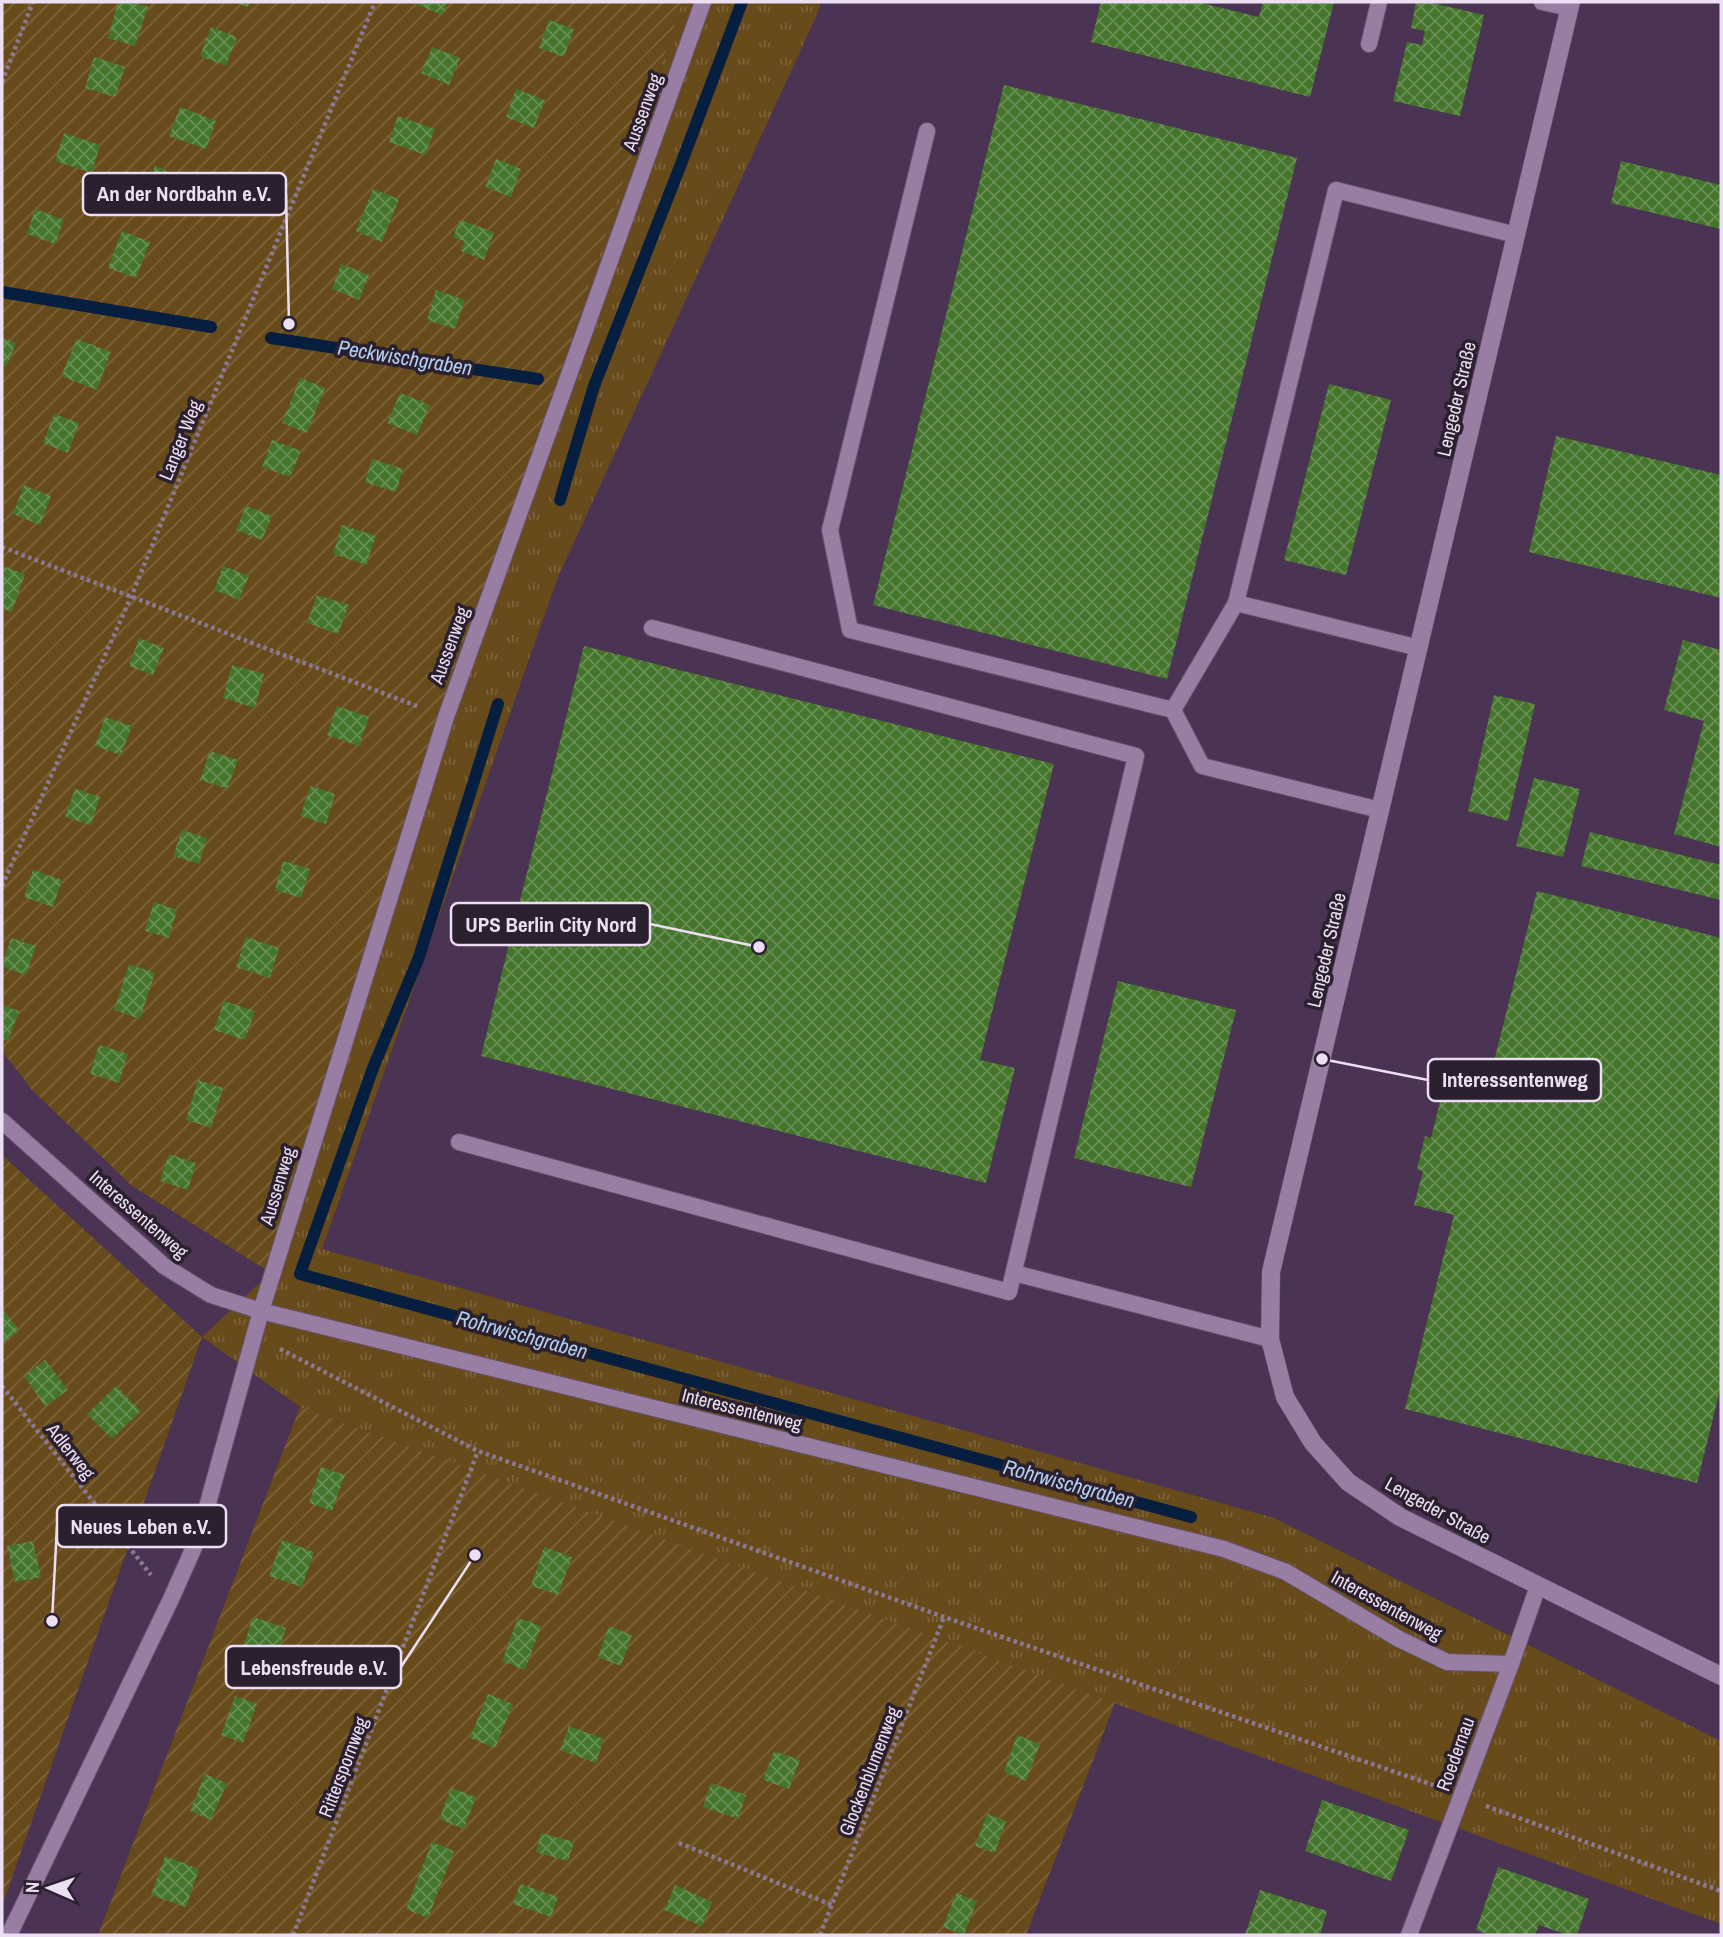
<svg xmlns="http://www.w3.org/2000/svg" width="1723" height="1937" viewBox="0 0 1723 1937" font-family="'Archivo Narrow',sans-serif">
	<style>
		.park { fill: url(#park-tufts) }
		.garden { fill: url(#garden-furrows) }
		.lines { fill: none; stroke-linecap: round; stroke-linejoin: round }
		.stream { stroke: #061f40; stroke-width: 12 }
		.building { fill: url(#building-cross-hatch) }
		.lane-casing { stroke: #65516c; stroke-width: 18 }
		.street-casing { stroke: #65516c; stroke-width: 19 }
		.path { stroke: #8c7994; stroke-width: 4.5; stroke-dasharray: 3.5 3.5; stroke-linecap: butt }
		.lane { stroke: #987ea2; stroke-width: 16 }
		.street { stroke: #987ea2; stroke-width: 18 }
		.labels { text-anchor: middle; stroke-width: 7; stroke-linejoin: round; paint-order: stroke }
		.street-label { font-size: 19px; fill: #eddff3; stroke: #2a202e }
		.water-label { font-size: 21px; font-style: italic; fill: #b4cff3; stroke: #2a202e }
		.leader { fill: none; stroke: #eddff3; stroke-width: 2.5 }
		.callout-dot { fill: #eddff3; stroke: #2a202e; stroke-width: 2.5 }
		.callout { fill: #2a202e; stroke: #eddff3; stroke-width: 2.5 }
		.callout-label { font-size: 21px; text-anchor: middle; font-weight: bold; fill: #eddff3 }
	</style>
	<defs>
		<pattern id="park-tufts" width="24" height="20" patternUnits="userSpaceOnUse" patternTransform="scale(1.75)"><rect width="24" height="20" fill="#684b1b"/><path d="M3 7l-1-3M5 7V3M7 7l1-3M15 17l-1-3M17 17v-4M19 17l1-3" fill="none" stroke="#7e643d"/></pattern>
		<pattern id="garden-furrows" width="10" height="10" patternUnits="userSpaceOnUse" patternTransform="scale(1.75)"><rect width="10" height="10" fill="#684b1b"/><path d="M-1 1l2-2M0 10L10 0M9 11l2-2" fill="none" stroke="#7e643d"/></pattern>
		<pattern id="building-cross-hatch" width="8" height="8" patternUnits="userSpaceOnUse" patternTransform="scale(1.75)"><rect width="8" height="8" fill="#44752b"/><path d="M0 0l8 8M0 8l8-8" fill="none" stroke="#688f55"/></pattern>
	</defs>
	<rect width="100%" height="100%" fill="#4a3353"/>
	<polygon class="park" points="682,2 821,2 816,17 558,577 322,1249 1274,1518 1721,1741 1721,1924 300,1407 202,1337 270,1273 471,645"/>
	<g class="garden">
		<polygon points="2,2 682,2 471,645 271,1273 132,1186 32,1090 2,1051"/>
		<polygon points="2,1155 202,1337 2,1906"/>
		<polygon points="300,1407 1115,1703 1026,1935 98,1935"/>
	</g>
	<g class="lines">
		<g class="stream">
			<polyline points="2,292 211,327"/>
			<polyline points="271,338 538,379"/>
			<polyline points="560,500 594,386 681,164 742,2"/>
			<polyline points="498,704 419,957 373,1068 300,1274 1191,1517"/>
		</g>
	</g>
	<g class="building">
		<polygon points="118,2 131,2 148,7 135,46 108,38"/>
		<polygon points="233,2 250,2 248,7"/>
		<polygon points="419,2 448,2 443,15 417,5"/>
		<polygon points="1101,2 1197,2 1259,17 1263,2 1334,2 1310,97 1091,42"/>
		<polygon points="1416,2 1428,2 1484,15 1460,116 1393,101 1407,42 1422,45 1425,31 1411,28"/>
		<polygon points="549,20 574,29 564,57 539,48"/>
		<polygon points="211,27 237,37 226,66 200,56"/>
		<polygon points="432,47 460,58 449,85 421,73"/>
		<polygon points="94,57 125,67 115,97 85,88"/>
		<polygon points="1004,85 1297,158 1167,679 873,605"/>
		<polygon points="516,89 545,100 534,128 506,117"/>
		<polygon points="180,107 216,121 206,149 169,136"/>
		<polygon points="398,116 435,129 425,155 389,142"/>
		<polygon points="64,133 100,145 92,173 55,161"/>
		<polygon points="496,159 521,169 511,197 485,187"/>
		<polygon points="1621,161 1721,185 1721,229 1611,203"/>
		<polygon points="155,166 181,177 169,208 143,198"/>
		<polygon points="373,189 399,199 382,242 356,231"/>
		<polygon points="35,209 64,220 55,244 27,234"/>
		<polygon points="460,220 494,232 484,260 461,251 464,241 453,237"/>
		<polygon points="122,231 150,242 136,278 108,268"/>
		<polygon points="341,264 369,275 359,300 332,289"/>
		<polygon points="436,290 465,300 455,329 427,320"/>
		<polygon points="2,338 16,343 6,367 2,365"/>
		<polygon points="77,339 111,352 97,390 61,376"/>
		<polygon points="300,378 325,388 307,433 282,423"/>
		<polygon points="1329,384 1391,400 1346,575 1284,560"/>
		<polygon points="400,393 430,405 417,435 387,423"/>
		<polygon points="54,414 79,423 68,453 43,443"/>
		<polygon points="1556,436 1721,475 1721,598 1529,552"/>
		<polygon points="272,440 301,451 290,477 262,467"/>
		<polygon points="372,459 403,469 396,492 365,482"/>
		<polygon points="24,485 51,496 40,525 13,514"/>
		<polygon points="246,506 272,516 262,540 236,530"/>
		<polygon points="342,525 376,536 366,565 333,554"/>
		<polygon points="2,566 25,574 12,612 2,608"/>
		<polygon points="223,566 249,576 239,600 214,590"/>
		<polygon points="317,595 349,605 338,634 307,623"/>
		<polygon points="139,638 164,648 153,675 129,666"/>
		<polygon points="1683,640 1721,650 1721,847 1674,834 1704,721 1664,710"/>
		<polygon points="584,646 1054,764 980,1060 1015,1068 986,1183 481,1056"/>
		<polygon points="232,665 264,674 255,708 223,698"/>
		<polygon points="1494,695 1535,704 1508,821 1468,811"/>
		<polygon points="337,706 369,717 359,746 327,735"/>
		<polygon points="105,717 132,726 121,755 95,746"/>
		<polygon points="210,751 238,760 227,789 200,780"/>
		<polygon points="1534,778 1580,789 1563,857 1516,846"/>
		<polygon points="311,786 335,794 326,824 300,816"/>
		<polygon points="75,789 100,797 91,825 65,817"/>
		<polygon points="182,830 207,838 199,864 173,856"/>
		<polygon points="1590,832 1721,865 1721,900 1581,866"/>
		<polygon points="283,861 310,869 301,898 275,890"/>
		<polygon points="33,870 62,880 53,907 24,897"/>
		<polygon points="1537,891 1721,938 1721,1386 1697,1483 1405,1409 1454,1215 1414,1205 1423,1171 1417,1169 1425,1136 1431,1138 1449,1066 1490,1077"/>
		<polygon points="154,902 177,910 169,938 145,931"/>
		<polygon points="246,937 279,948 270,978 236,967"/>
		<polygon points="11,938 36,946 26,975 2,967"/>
		<polygon points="129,964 155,973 140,1019 114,1010"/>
		<polygon points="1118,981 1236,1010 1191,1187 1074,1158"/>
		<polygon points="224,1001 255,1011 245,1040 214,1030"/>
		<polygon points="2,1005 19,1011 8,1041 2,1039"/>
		<polygon points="99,1045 128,1054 119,1083 90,1074"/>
		<polygon points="198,1080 223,1088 211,1128 186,1120"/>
		<polygon points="169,1154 196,1163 188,1190 160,1181"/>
		<polygon points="2,1308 19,1330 2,1344"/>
		<polygon points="45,1360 68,1390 45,1406 24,1376"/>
		<polygon points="116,1386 141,1411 112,1439 87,1414"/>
		<polygon points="321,1467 345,1475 332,1511 309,1503"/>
		<polygon points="282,1540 314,1552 302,1587 269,1576"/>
		<polygon points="33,1541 41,1577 15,1582 7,1546"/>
		<polygon points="544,1547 572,1557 558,1595 531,1586"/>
		<polygon points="253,1617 286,1628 274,1663 241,1653"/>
		<polygon points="518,1618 541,1626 525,1670 502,1661"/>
		<polygon points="609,1626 632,1635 621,1666 598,1657"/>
		<polygon points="488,1694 513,1704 495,1748 470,1738"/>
		<polygon points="235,1696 257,1704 243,1743 221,1735"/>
		<polygon points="569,1726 604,1739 596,1763 560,1750"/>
		<polygon points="1017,1735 1040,1744 1026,1781 1004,1772"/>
		<polygon points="774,1751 800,1760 789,1789 763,1780"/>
		<polygon points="205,1774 227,1783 211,1820 190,1811"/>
		<polygon points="711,1783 746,1795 738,1819 703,1807"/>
		<polygon points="451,1788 476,1797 464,1829 439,1819"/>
		<polygon points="1322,1800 1409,1830 1391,1881 1305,1851"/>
		<polygon points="987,1814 1006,1821 995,1853 975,1846"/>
		<polygon points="541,1833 574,1842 568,1861 536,1852"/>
		<polygon points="432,1842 454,1851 428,1918 406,1909"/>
		<polygon points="165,1856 199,1869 186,1907 151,1895"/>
		<polygon points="1498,1867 1589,1899 1577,1935 1568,1935 1539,1925 1535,1935 1490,1935 1476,1930"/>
		<polygon points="520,1884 558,1897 551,1917 513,1904"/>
		<polygon points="675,1885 712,1902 702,1926 664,1910"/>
		<polygon points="1260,1890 1327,1911 1320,1935 1245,1935"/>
		<polygon points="956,1893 977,1901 964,1935 943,1927"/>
	</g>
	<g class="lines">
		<g class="lane-casing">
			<g id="lane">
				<polyline points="1542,2 1570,8"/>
				<polyline points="1369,44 1379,2"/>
				<polyline points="927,131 830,530 850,630 1173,710 1236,603 1336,190 1516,235"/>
				<polyline points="1236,603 1419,648"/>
				<polyline points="1173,710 1202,766 1380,810"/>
				<polyline points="2,1121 164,1266 211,1295 261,1311 1224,1549 1286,1572 1399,1639 1447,1662 1511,1664"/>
				<polyline points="459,1142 1009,1292 1136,756 652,628"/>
				<polyline points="1014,1273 1270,1339"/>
				<polyline points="9,1935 171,1599 199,1536 261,1311 446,717 703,2"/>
				<polyline points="1409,1935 1511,1664 1538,1586"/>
			</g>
		</g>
		<g class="street-casing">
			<polyline id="street" points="1571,2 1271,1272 1270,1339 1285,1397 1313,1443 1348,1482 1400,1517 1721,1676"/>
		</g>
		<g class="path">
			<polyline points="2,82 33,2"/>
			<polyline points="2,547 419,707"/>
			<polyline points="2,886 131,597 375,2"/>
			<polyline points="280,1349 478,1451 944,1617 1436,1786"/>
			<polyline points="2,1386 151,1575"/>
			<polyline points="1486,1806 1721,1891"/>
			<polyline points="679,1843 832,1905"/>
			<polyline points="293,1935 478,1451"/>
			<polyline points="820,1935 944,1617"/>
		</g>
		<use href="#lane" class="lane"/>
		<use href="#street" class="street"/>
	</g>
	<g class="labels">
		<g class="street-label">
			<text transform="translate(642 112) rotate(-70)" y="7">Aussenweg</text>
			<text transform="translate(1456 399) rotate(-77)" y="7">Lengeder Straße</text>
			<text transform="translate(180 440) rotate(-68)" y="7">Langer Weg</text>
			<text transform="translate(449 645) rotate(-70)" y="7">Aussenweg</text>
			<text transform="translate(1326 950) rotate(-77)" y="7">Lengeder Straße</text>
			<text transform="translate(277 1186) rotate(-73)" y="7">Aussenweg</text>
			<text transform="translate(139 1214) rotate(41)" y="7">Interessentenweg</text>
			<text transform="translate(742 1409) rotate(14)" y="7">Interessentenweg</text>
			<text transform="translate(71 1451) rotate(52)" y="7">Adlerweg</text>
			<text transform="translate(1438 1510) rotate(29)" y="7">Lengeder Straße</text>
			<text transform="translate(1387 1605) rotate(29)" y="7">Interessentenweg</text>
			<text transform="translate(1455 1754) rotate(-70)" y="7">Roedernau</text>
			<text transform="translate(343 1767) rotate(-69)" y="7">Ritterspornweg</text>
			<text transform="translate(869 1771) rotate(-69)" y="7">Glockenblumenweg</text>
		</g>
		<g class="water-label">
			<text transform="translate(405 358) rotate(9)" y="7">Peckwischgraben</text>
			<text transform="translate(522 1335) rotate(15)" y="7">Rohrwischgraben</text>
			<text transform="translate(1069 1484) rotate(15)" y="7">Rohrwischgraben</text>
		</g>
	</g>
	<path class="leader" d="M289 324L286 194M759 947L650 924M1322 1059L1428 1080M52 1621L57 1526M475 1555L401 1667"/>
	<g class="callout-dot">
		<circle cx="289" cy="324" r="7"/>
		<circle cx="759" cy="947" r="7"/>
		<circle cx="1322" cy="1059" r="7"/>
		<circle cx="52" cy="1621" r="7"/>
		<circle cx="475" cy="1555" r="7"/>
	</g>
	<g class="callout">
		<rect x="83" y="173" width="203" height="42" rx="7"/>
		<rect x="451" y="903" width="199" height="42" rx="7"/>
		<rect x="1428" y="1059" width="173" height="42" rx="7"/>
		<rect x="57" y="1505" width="169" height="42" rx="7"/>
		<rect x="226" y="1646" width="175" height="42" rx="7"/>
	</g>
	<g class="callout-label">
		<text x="184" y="201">An der Nordbahn e.V.</text>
		<text x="551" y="932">UPS Berlin City Nord</text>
		<text x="1515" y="1087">Interessentenweg</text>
		<text x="141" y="1534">Neues Leben e.V.</text>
		<text x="314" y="1675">Lebensfreude e.V.</text>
	</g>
	<rect width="1723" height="1937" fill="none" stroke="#eddff3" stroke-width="7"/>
	<g transform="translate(49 1888) rotate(272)" stroke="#2a202e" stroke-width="5" paint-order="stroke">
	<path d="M0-5L12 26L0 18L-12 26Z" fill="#eddff3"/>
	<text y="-10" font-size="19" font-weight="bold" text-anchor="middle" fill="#eddff3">N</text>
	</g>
</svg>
